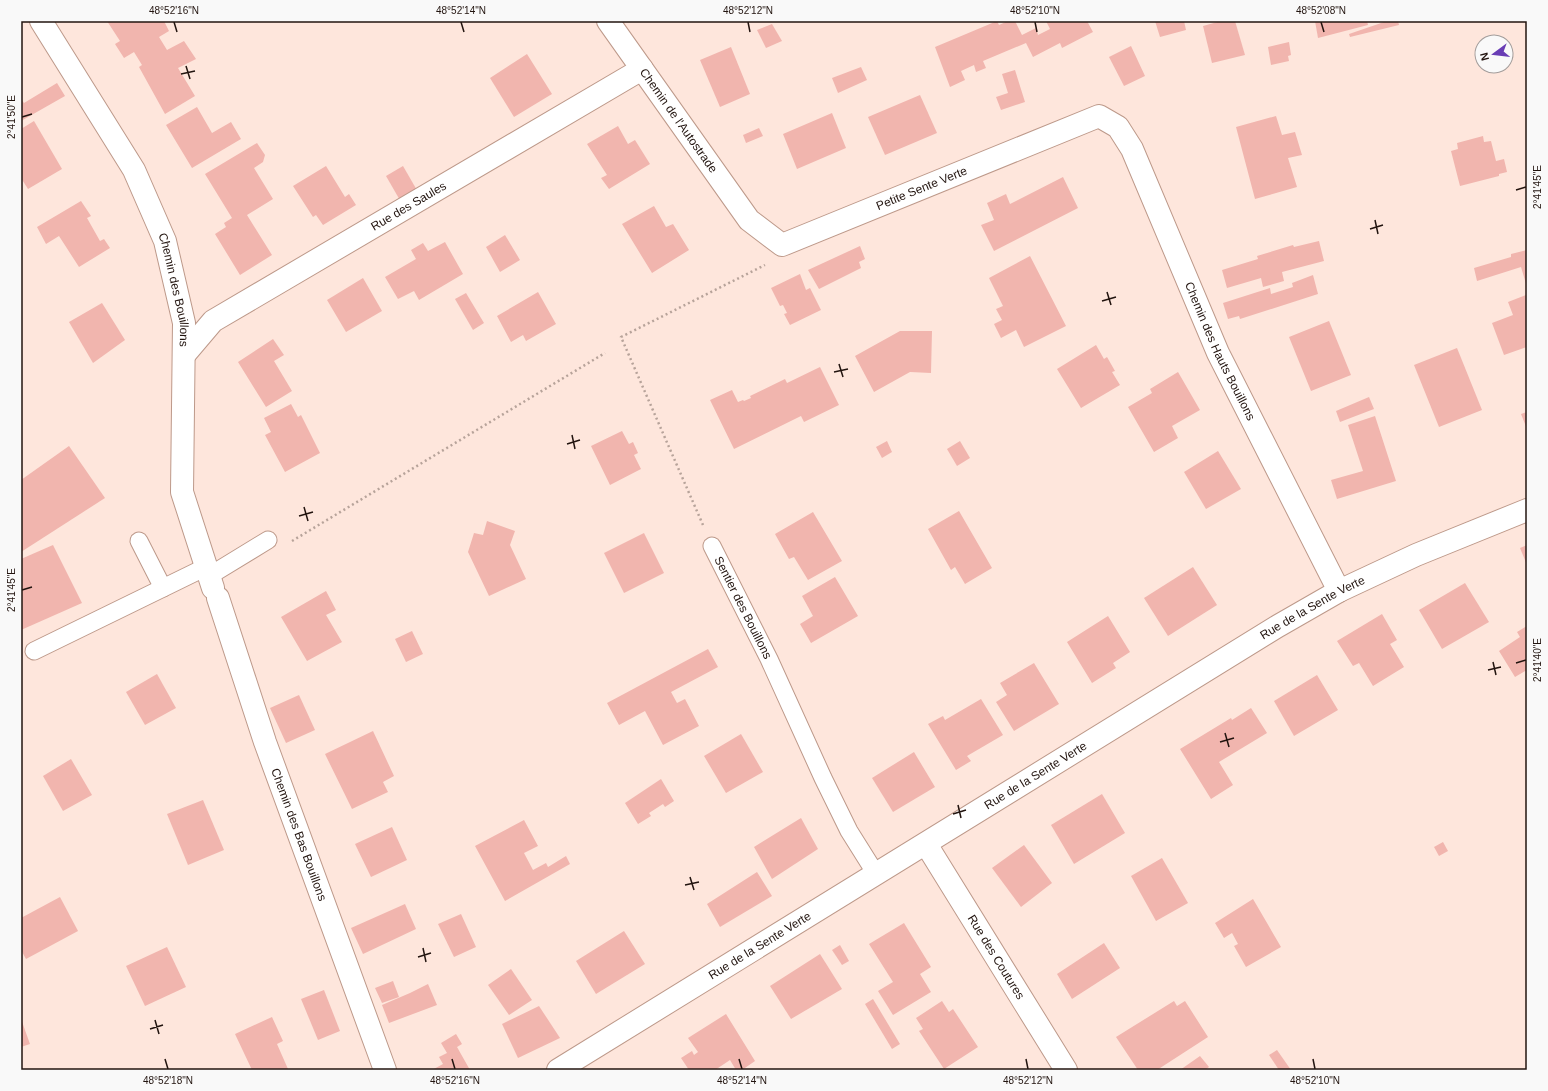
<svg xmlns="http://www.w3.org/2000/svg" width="1548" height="1091" viewBox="0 0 1548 1091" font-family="Helvetica,sans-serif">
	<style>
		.building { fill: #f1b5ae }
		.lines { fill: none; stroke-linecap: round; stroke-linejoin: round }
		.service-casing { stroke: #bd998a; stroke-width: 19 }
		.minor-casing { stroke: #bd998a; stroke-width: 24 }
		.path { stroke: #b7a39a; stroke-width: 2.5; stroke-dasharray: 2 3; stroke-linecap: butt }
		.service { stroke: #fff; stroke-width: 17 }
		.minor { stroke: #fff; stroke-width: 22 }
		.ticks { fill: none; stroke: #22140f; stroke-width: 1.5 }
		.labels { text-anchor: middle; stroke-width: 4; stroke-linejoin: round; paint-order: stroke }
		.street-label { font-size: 12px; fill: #22140f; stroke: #f9f9f9 }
		.neatline { fill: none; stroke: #22140f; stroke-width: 1.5 }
		.ticks-label { font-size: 10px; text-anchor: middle; fill: #22140f }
	</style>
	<rect width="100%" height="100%" fill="#fee6dc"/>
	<g class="building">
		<polygon points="107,21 164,21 169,31 159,37 167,50 184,41 196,59 178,68 195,96 165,114 139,67 142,65 134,52 124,58 115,44 120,41"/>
		<polygon points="997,21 999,25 1008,21 1015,21 1022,35 1036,28 1038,35 1050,29 1046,21 1087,21 1093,32 1062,48 1060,43 1033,57 1026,43 983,61 986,68 976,72 974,65 961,71 965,80 950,87 935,47"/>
		<polygon points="1155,21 1184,21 1186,30 1160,37"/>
		<polygon points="1221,21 1235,21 1245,55 1212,63 1203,26"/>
		<polygon points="1315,21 1367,21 1368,25 1318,38"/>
		<polygon points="1387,21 1398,21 1399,25 1350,37 1349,34"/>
		<polygon points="772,24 782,41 766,48 757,30"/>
		<polygon points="1289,42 1291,55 1288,56 1289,61 1271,65 1268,47"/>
		<polygon points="1131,46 1145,76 1124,86 1109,57"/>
		<polygon points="731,47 750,94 720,107 700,60"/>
		<polygon points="527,54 552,94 514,117 490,78"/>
		<polygon points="861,67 867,80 838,93 832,78"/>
		<polygon points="1015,70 1025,102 1001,110 996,97 1008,93 1002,74"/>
		<polygon points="57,83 65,96 21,121 21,99 24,103"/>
		<polygon points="920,95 937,133 885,155 868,117"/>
		<polygon points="197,107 212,133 231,122 241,139 192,168 166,125"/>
		<polygon points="832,113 846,148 797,169 783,134"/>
		<polygon points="1276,116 1282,135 1295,132 1302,155 1288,158 1297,187 1255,199 1236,127"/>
		<polygon points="34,121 62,169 28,189 21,178 21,129"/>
		<polygon points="618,126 628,144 635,140 650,164 609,189 601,178 607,175 587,144"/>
		<polygon points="759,128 763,136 746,143 743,135"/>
		<polygon points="1483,136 1484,142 1491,141 1496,161 1504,159 1507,172 1499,174 1499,176 1460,186 1451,151 1458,149 1457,143"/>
		<polygon points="257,143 265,155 263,162 254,168 273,199 247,215 272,255 240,275 215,234 226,227 224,223 232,218 205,174"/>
		<polygon points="326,166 345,197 349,194 356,205 323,225 316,215 313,217 293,186"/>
		<polygon points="403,166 418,192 401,202 386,176"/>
		<polygon points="1063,177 1078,208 994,251 981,225 994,220 987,203 1006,194 1010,204"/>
		<polygon points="81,201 91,216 87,218 100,241 104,239 110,248 79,267 59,236 46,244 37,227"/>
		<polygon points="654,206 666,227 673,224 689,250 652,273 622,224"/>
		<polygon points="505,235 520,260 500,272 486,247"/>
		<polygon points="1319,241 1324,261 1282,272 1284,281 1263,287 1261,278 1227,288 1222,270 1258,259 1257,256 1293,245 1294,247"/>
		<polygon points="445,242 463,274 419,300 414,291 398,299 385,277 416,259 411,250 423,243 428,251"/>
		<polygon points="860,246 865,259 859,262 861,268 819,289 808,270"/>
		<polygon points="1527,250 1527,287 1521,267 1477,281 1474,268 1511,257 1511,254"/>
		<polygon points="1030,256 1066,326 1024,347 1016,330 1001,338 994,324 1002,320 996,309 1003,306 989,278"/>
		<polygon points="800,274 806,290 810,288 821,310 790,325 784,314 787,313 783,305 780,306 771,288"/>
		<polygon points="1313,275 1318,294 1240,319 1239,316 1228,319 1223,303 1270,288 1271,294 1293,287 1292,283"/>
		<polygon points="363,278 382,311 346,332 327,300"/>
		<polygon points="538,292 556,324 526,341 523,335 511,342 497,316"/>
		<polygon points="466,293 484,323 473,330 455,299"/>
		<polygon points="1526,295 1527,347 1504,355 1492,323 1513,315 1508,302"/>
		<polygon points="102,303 125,340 93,363 69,322"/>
		<polygon points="1329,321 1351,375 1311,391 1289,337"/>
		<polygon points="900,331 932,331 931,373 910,372 874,392 855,356"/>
		<polygon points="273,339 284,355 274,361 292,391 266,407 238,362"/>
		<polygon points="1096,345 1104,359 1107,357 1115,371 1112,372 1120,385 1081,408 1057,369"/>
		<polygon points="1457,348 1482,410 1439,427 1414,365"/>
		<polygon points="820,367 839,405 804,422 801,416 734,449 710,400 732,390 738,402 743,400 744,401 751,398 750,396 785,379 787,383"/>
		<polygon points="1178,372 1200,410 1172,426 1178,438 1154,452 1128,407 1152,393 1150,389"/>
		<polygon points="1369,397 1374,409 1340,422 1336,411"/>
		<polygon points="291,404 298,417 301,415 320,453 285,472 265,435 271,432 264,418"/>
		<polygon points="1527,412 1527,429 1521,414"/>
		<polygon points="1375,416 1396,481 1337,499 1331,480 1363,471 1348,425"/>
		<polygon points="622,431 629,444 633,442 638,453 634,455 641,469 610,485 591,446"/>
		<polygon points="887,441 892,452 882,458 876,447"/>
		<polygon points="960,441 970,458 957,466 947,449"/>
		<polygon points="69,446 105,498 21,552 21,480"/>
		<polygon points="1218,451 1241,489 1206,509 1184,472"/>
		<polygon points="959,511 992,568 965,584 955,567 951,570 928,529"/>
		<polygon points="813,512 842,561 808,580 794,557 789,559 775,534"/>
		<polygon points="487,521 515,531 510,545 526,579 489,596 468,552 474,533 483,535"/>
		<polygon points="644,533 664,573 624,593 604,553"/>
		<polygon points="53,545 82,603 21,630 21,559"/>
		<polygon points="1527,545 1527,565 1520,548"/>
		<polygon points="1193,567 1217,605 1168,636 1144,598"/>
		<polygon points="835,577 858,616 811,643 800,624 813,616 802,596"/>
		<polygon points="1465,583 1489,622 1442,649 1419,610"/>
		<polygon points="326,591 336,610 326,615 342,642 307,661 281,617"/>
		<polygon points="1382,614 1397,640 1390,644 1404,667 1373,686 1359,663 1353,666 1337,641"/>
		<polygon points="1108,616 1130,652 1113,663 1116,668 1092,683 1067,642"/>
		<polygon points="1527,626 1527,670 1515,677 1499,651 1520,637 1517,632"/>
		<polygon points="412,631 423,654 406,662 395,639"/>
		<polygon points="708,649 718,667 671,692 677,703 685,699 699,726 663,745 645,711 619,725 607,703"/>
		<polygon points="1034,663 1059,704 1014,731 996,702 1007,695 1000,683"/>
		<polygon points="157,674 176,708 145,725 126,692"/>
		<polygon points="1317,675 1338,710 1294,736 1274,701"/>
		<polygon points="299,695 315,730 286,743 270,708"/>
		<polygon points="981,699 1003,735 967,756 971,761 956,770 928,724 943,716 945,720"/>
		<polygon points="1251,708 1267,733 1219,762 1233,785 1211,799 1180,749 1231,718 1232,720"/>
		<polygon points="373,731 394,776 383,782 388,792 352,809 325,754"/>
		<polygon points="741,734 763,772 726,793 704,756"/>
		<polygon points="914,752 935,787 893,812 872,778"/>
		<polygon points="71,759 92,795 63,811 43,776"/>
		<polygon points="661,779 674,801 665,807 663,804 649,813 651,816 638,824 625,803"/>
		<polygon points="1102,794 1125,833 1074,864 1051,825"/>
		<polygon points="203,800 224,850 188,865 167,814"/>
		<polygon points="801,818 818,849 772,879 754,847"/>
		<polygon points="524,820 538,846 524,853 533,870 546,863 548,867 566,856 570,864 505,901 475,846"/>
		<polygon points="392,827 407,860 371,877 355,844"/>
		<polygon points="1443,842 1448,851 1439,856 1434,847"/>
		<polygon points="1024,845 1052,883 1021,907 992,868"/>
		<polygon points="1162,858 1188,903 1156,921 1131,876"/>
		<polygon points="757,872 772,896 720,927 707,904"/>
		<polygon points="60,897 78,931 26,959 21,950 21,918"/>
		<polygon points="1253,899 1281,947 1246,967 1234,946 1238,944 1232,933 1224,938 1215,923"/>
		<polygon points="405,904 416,929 363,954 351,928"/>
		<polygon points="461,914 476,947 454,957 438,924"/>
		<polygon points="904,923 931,967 920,974 931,992 893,1015 878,991 893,982 869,944"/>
		<polygon points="624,931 645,964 596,994 576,961"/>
		<polygon points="1104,943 1120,968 1072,999 1057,974"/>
		<polygon points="840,945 849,961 842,965 832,950"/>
		<polygon points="167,947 186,987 145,1006 126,966"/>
		<polygon points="820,954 842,989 791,1019 770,986"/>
		<polygon points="511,969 532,1000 509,1015 488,985"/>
		<polygon points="393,981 399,997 382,1003 375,988"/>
		<polygon points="428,984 437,1005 389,1023 382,1005 410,993"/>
		<polygon points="324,990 340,1031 318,1040 301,999"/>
		<polygon points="873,999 900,1044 892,1049 865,1004"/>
		<polygon points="942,1001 949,1012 953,1009 978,1047 944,1069 919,1031 923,1029 916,1018"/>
		<polygon points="1174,1001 1177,1006 1185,1001 1208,1037 1157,1070 1138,1070 1116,1037"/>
		<polygon points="539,1006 560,1038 518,1058 502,1024"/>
		<polygon points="726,1014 755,1061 742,1070 736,1070 730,1060 715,1070 689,1070 681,1058 692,1051 694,1055 698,1052 688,1038"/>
		<polygon points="272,1017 283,1041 277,1044 288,1069 252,1070 235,1034"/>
		<polygon points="21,1019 30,1044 21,1047"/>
		<polygon points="456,1034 462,1044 457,1047 470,1070 432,1070 443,1064 439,1057 447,1053 441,1043"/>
		<polygon points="1277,1050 1291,1070 1279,1070 1269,1055"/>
		<polygon points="1200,1056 1209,1067 1205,1070 1180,1070"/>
	</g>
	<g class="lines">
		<g class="service-casing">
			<g id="service">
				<polyline points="139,541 163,588"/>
				<path id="s1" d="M 712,546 L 769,659 L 823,778 L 849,831 L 876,874"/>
				<polyline points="209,576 268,540"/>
				<polyline points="34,651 206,567"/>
			</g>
		</g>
		<g class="minor-casing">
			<g id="minor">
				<path id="s2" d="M 41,21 L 134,170 L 165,241 L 184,323 L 182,492 L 213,588"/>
				<path id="s3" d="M 608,21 L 749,220 L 782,245 L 1099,116 L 1118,127 L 1132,149 L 1218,353 L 1339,591"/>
				<path id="s4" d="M 185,354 L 213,321 L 642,69"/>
				<path id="s5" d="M 218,598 L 265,742 L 385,1070"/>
				<path id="s6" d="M 926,844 L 1066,1070"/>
				<path id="s7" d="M 558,1070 L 1278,626 L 1339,591 L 1416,555 L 1527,510"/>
			</g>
		</g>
		<g class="path">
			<polyline points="703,525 621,337 765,265"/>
			<polyline points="292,541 605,353"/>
		</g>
		<use href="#service" class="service"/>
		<use href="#minor" class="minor"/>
	</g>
	<path class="ticks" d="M 174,22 L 177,32M 461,22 L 464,32M 748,22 L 750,32M 1035,22 L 1037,32M 1321,22 L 1324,32M 186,66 L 190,79M 181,74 L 195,71M 22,117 L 32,114M 1516,190 L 1526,187M 1375,220 L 1378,234M 1370,229 L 1383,225M 1107,292 L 1111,305M 1102,301 L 1116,297M 839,364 L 843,377M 834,372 L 848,369M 572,435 L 575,449M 567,444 L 580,440M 304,507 L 308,521M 299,516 L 313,512M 22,590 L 32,587M 1493,662 L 1496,675M 1516,663 L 1526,660M 1488,670 L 1501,667M 1225,733 L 1229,747M 1220,742 L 1234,738M 958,805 L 961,818M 953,814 L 966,810M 690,877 L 694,890M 685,885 L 699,882M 423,948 L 426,962M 418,957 L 431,953M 155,1020 L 159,1034M 150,1029 L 163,1025M 165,1059 L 168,1069M 452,1059 L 455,1069M 739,1059 L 742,1069M 1026,1059 L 1028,1069M 1313,1059 L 1315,1069"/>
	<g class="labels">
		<g class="street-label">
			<text dy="4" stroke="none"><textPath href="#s3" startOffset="122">Chemin de l'Autostrade</textPath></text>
			<text dy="4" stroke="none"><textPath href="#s3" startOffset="436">Petite Sente Verte</textPath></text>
			<text dy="4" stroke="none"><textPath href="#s4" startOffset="270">Rue des Saules</textPath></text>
			<text dy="4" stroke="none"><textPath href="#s2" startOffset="303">Chemin des Bouillons</textPath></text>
			<text dy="4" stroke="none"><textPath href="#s3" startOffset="896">Chemin des Hauts Bouillons</textPath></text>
			<text dy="4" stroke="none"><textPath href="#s1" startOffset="69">Sentier des Bouillons</textPath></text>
			<text dy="4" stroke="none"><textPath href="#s7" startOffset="885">Rue de la Sente Verte</textPath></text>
			<text dy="4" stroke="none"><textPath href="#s7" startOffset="561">Rue de la Sente Verte</textPath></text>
			<text dy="4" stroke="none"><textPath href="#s5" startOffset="250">Chemin des Bas Bouillons</textPath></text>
			<text dy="4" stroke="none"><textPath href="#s7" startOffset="237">Rue de la Sente Verte</textPath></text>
			<text dy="4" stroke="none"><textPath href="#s6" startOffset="133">Rue des Coutures</textPath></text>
		</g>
	</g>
	<rect width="1548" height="1091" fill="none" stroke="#f9f9f9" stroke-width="44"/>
	<g transform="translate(1494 54) rotate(255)"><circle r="19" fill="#f9f9f9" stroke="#a39d9b"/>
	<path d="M0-3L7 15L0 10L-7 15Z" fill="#693db5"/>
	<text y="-6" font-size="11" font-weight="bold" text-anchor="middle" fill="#22140f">N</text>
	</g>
	<rect x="22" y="22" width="1504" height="1047" class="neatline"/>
	<g class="ticks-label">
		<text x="174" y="14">48°52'16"N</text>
		<text x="461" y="14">48°52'14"N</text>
		<text x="748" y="14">48°52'12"N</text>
		<text x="1035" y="14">48°52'10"N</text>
		<text x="1321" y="14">48°52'08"N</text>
		<text transform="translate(11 117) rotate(-90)" y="4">2°41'50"E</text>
		<text transform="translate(1537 187) rotate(-90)" y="4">2°41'45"E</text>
		<text transform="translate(11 590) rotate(-90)" y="4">2°41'45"E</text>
		<text transform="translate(1537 660) rotate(-90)" y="4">2°41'40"E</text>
		<text x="168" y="1084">48°52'18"N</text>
		<text x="455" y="1084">48°52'16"N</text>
		<text x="742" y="1084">48°52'14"N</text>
		<text x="1028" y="1084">48°52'12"N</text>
		<text x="1315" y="1084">48°52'10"N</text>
	</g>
</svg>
